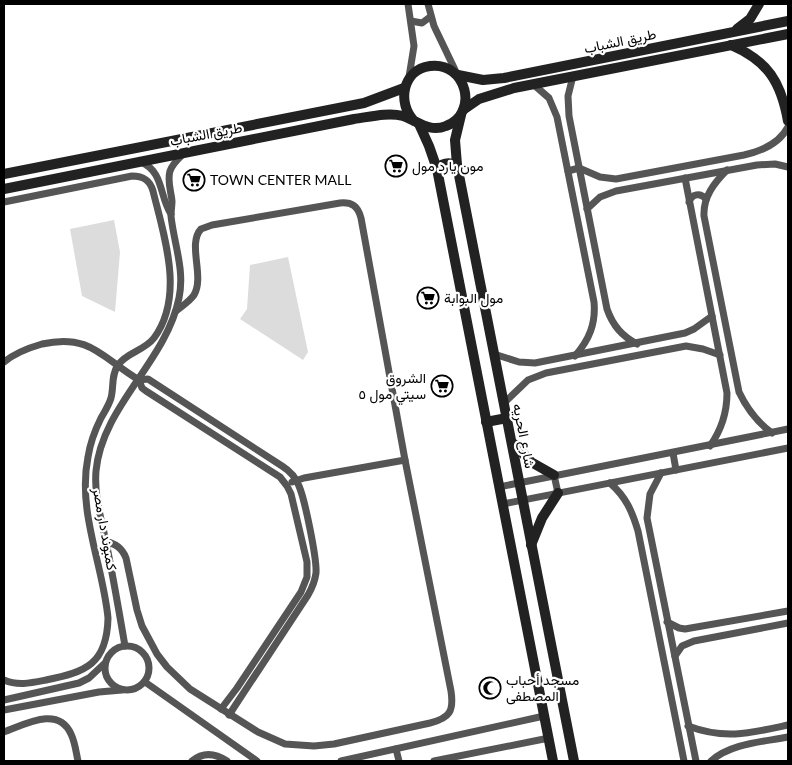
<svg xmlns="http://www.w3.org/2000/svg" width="792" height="765" viewBox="0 0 792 765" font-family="Lato,Vazirmatn,sans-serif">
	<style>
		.park { fill: #dcdcdc }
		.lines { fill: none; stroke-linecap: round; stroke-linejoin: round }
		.street { stroke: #555; stroke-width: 7 }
		.secondary { stroke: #222; stroke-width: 10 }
		.labels { text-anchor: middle; stroke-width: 4.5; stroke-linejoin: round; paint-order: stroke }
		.street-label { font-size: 14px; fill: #000; stroke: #fff }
		.poi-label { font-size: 14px; fill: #000; stroke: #fff; text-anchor: start }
	</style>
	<rect width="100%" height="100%" fill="#fff"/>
	<g class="park">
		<polygon points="114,220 120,252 115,312 82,296 70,229"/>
		<polygon points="288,257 308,352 303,360 240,319 247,309 250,265"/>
	</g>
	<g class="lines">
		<g class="street">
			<polyline points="408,4 414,46 409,77"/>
			<polyline points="428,4 434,26 457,74"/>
			<polyline points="411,21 422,23 430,17"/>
			<path d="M 573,76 L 568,96 L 569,116 L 607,309 C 613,326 622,336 637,344"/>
			<path d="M 533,84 L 549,98 L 557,117 L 594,302 C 596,324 589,340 575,356"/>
			<path d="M 141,162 C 164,172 159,196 171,214"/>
			<path d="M 727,170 C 714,183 703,197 704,216 L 739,392 C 747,409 757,422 772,433"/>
			<path d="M 568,171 L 579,168 L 600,177 L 616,179 L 744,155 C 762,151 779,144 788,127"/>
			<path d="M 685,178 L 727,393 C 727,413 722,429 710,446"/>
			<path d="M 4,202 L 132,176 C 143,176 150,180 153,191 C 164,236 185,296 154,338 C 144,351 127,352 118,365 C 111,375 114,387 111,398 C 109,405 105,411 101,418 C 95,430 90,444 88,457 C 77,511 103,565 108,618 C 107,664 86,672 46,680 C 31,683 18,686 4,680"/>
			<path d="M 689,202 C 692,194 700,192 706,199"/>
			<polyline points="587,209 600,197 616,191 757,165 775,164 788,167"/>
			<polyline points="494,354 519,362 535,363 685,333 694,329 712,316"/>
			<path d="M 4,362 C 15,353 28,348 42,344 C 90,333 102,358 139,380 L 148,379 L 282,466 C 290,471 296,478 299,486 C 305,500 317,559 316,573 C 315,581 312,588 308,595 L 229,715"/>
			<polyline points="139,380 142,388 146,391 280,477 287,486 291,494 307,562 307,577 301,592 237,688 221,709"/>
			<polyline points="504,403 528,380 546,373 686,346 703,349 720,355"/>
			<polyline points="673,453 676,470"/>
			<polyline points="661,473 650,494 647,518 696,761"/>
			<polyline points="554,475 558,493"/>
			<polyline points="292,482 304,478 405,460"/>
			<path d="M 610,483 C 626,497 632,511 638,531 L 684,761"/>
			<polyline points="499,487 788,429"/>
			<polyline points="503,504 788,448"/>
			<path d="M 105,541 C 116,544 122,548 126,558 L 137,610 L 142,626 L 157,654 L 167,667 L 190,689 L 258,732 L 285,744 L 314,746 L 334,744 L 430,723 C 450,718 454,711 451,691 L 405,460 L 361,218 C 358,206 352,202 340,203 L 212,225 L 201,229 C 187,244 205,276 194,295 C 189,302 182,306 176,311"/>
			<polyline points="667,622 679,628 685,629 788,611"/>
			<circle cx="127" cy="668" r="22"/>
			<path d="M 125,646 C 119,611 113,576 106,542 C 101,518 94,495 96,471 C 102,406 166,362 179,298 C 185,270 174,244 171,216 C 171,211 172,206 172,201 C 171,191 167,181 170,171 C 172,164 179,158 184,153"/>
			<polyline points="675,656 682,646 694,641 788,623"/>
			<polyline points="145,682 257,761"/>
			<polyline points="4,700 79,683 89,678 105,663"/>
			<polyline points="4,710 99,692 122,690"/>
			<path d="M 688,726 C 725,740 751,733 788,725"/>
			<path d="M 4,732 C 24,725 58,705 71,734 C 75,742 76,752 78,761"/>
			<polyline points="396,749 399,761"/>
			<path d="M 192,761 C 203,752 215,753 227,761"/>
			<polyline points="341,761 544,716"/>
			<polyline points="434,761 549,738"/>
			<path d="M 711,761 C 731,743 763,742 788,737"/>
		</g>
		<g class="secondary">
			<polyline points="737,29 750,19 759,4"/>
			<path d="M 731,45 C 768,61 781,82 788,121"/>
			<polyline points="458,75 483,80 504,78 788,21"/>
			<polyline points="463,110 479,99 514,88 788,34"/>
			<polyline points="461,115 455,140 457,165 574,761"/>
			<polyline points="419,124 429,146 437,169 553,761"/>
			<path d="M 437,169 C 443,162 449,162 457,165"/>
			<polyline points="4,174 364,103 404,88"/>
			<path d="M 4,189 L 354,119 C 369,117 388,112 403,116 C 418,121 429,133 446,126 C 480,113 466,61 430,66 C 402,70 397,103 414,121"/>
			<polyline points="486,422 507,418"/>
			<polyline points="514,444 531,462 554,475"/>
			<polyline points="531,545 542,518 558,493"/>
		</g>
	</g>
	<defs>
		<g id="supermarket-ring" transform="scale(1.125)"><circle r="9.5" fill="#fff" stroke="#000" stroke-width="1.5"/><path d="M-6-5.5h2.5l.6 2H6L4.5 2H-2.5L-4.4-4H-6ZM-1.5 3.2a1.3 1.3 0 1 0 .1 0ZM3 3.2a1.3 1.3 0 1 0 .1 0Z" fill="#000"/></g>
		<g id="mosque-ring" transform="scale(1.125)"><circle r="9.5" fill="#fff" stroke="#000" stroke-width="1.5"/><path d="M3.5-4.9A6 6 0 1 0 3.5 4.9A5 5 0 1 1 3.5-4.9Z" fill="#000"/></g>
	</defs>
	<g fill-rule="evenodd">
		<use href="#supermarket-ring" x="396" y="166"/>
		<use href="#supermarket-ring" x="194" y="180"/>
		<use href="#supermarket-ring" x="428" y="298"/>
		<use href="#supermarket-ring" x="442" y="386"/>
		<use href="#mosque-ring" x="490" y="688"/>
	</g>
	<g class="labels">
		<g class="street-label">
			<text transform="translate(620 41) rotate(-12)" y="5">طريق الشباب</text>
			<text transform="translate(206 134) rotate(-11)" y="5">طريق الشباب</text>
			<text transform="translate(524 436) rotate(79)" y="5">شارع الحريه</text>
			<text transform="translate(105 529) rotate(80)" y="5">كمبوند دار مصر</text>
		</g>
		<g class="poi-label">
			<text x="412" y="171">مون يارد مول</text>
			<text x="210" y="185">TOWN CENTER MALL</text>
			<text x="444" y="303">مول البوابة</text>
			<text x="426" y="383" text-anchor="end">الشروق<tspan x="426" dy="16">سيتي مول ٥</tspan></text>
			<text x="506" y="685">مسجد أحباب<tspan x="506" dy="16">المصطفى</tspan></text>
		</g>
	</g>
	<rect width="792" height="765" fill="none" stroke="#000000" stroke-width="10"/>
</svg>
